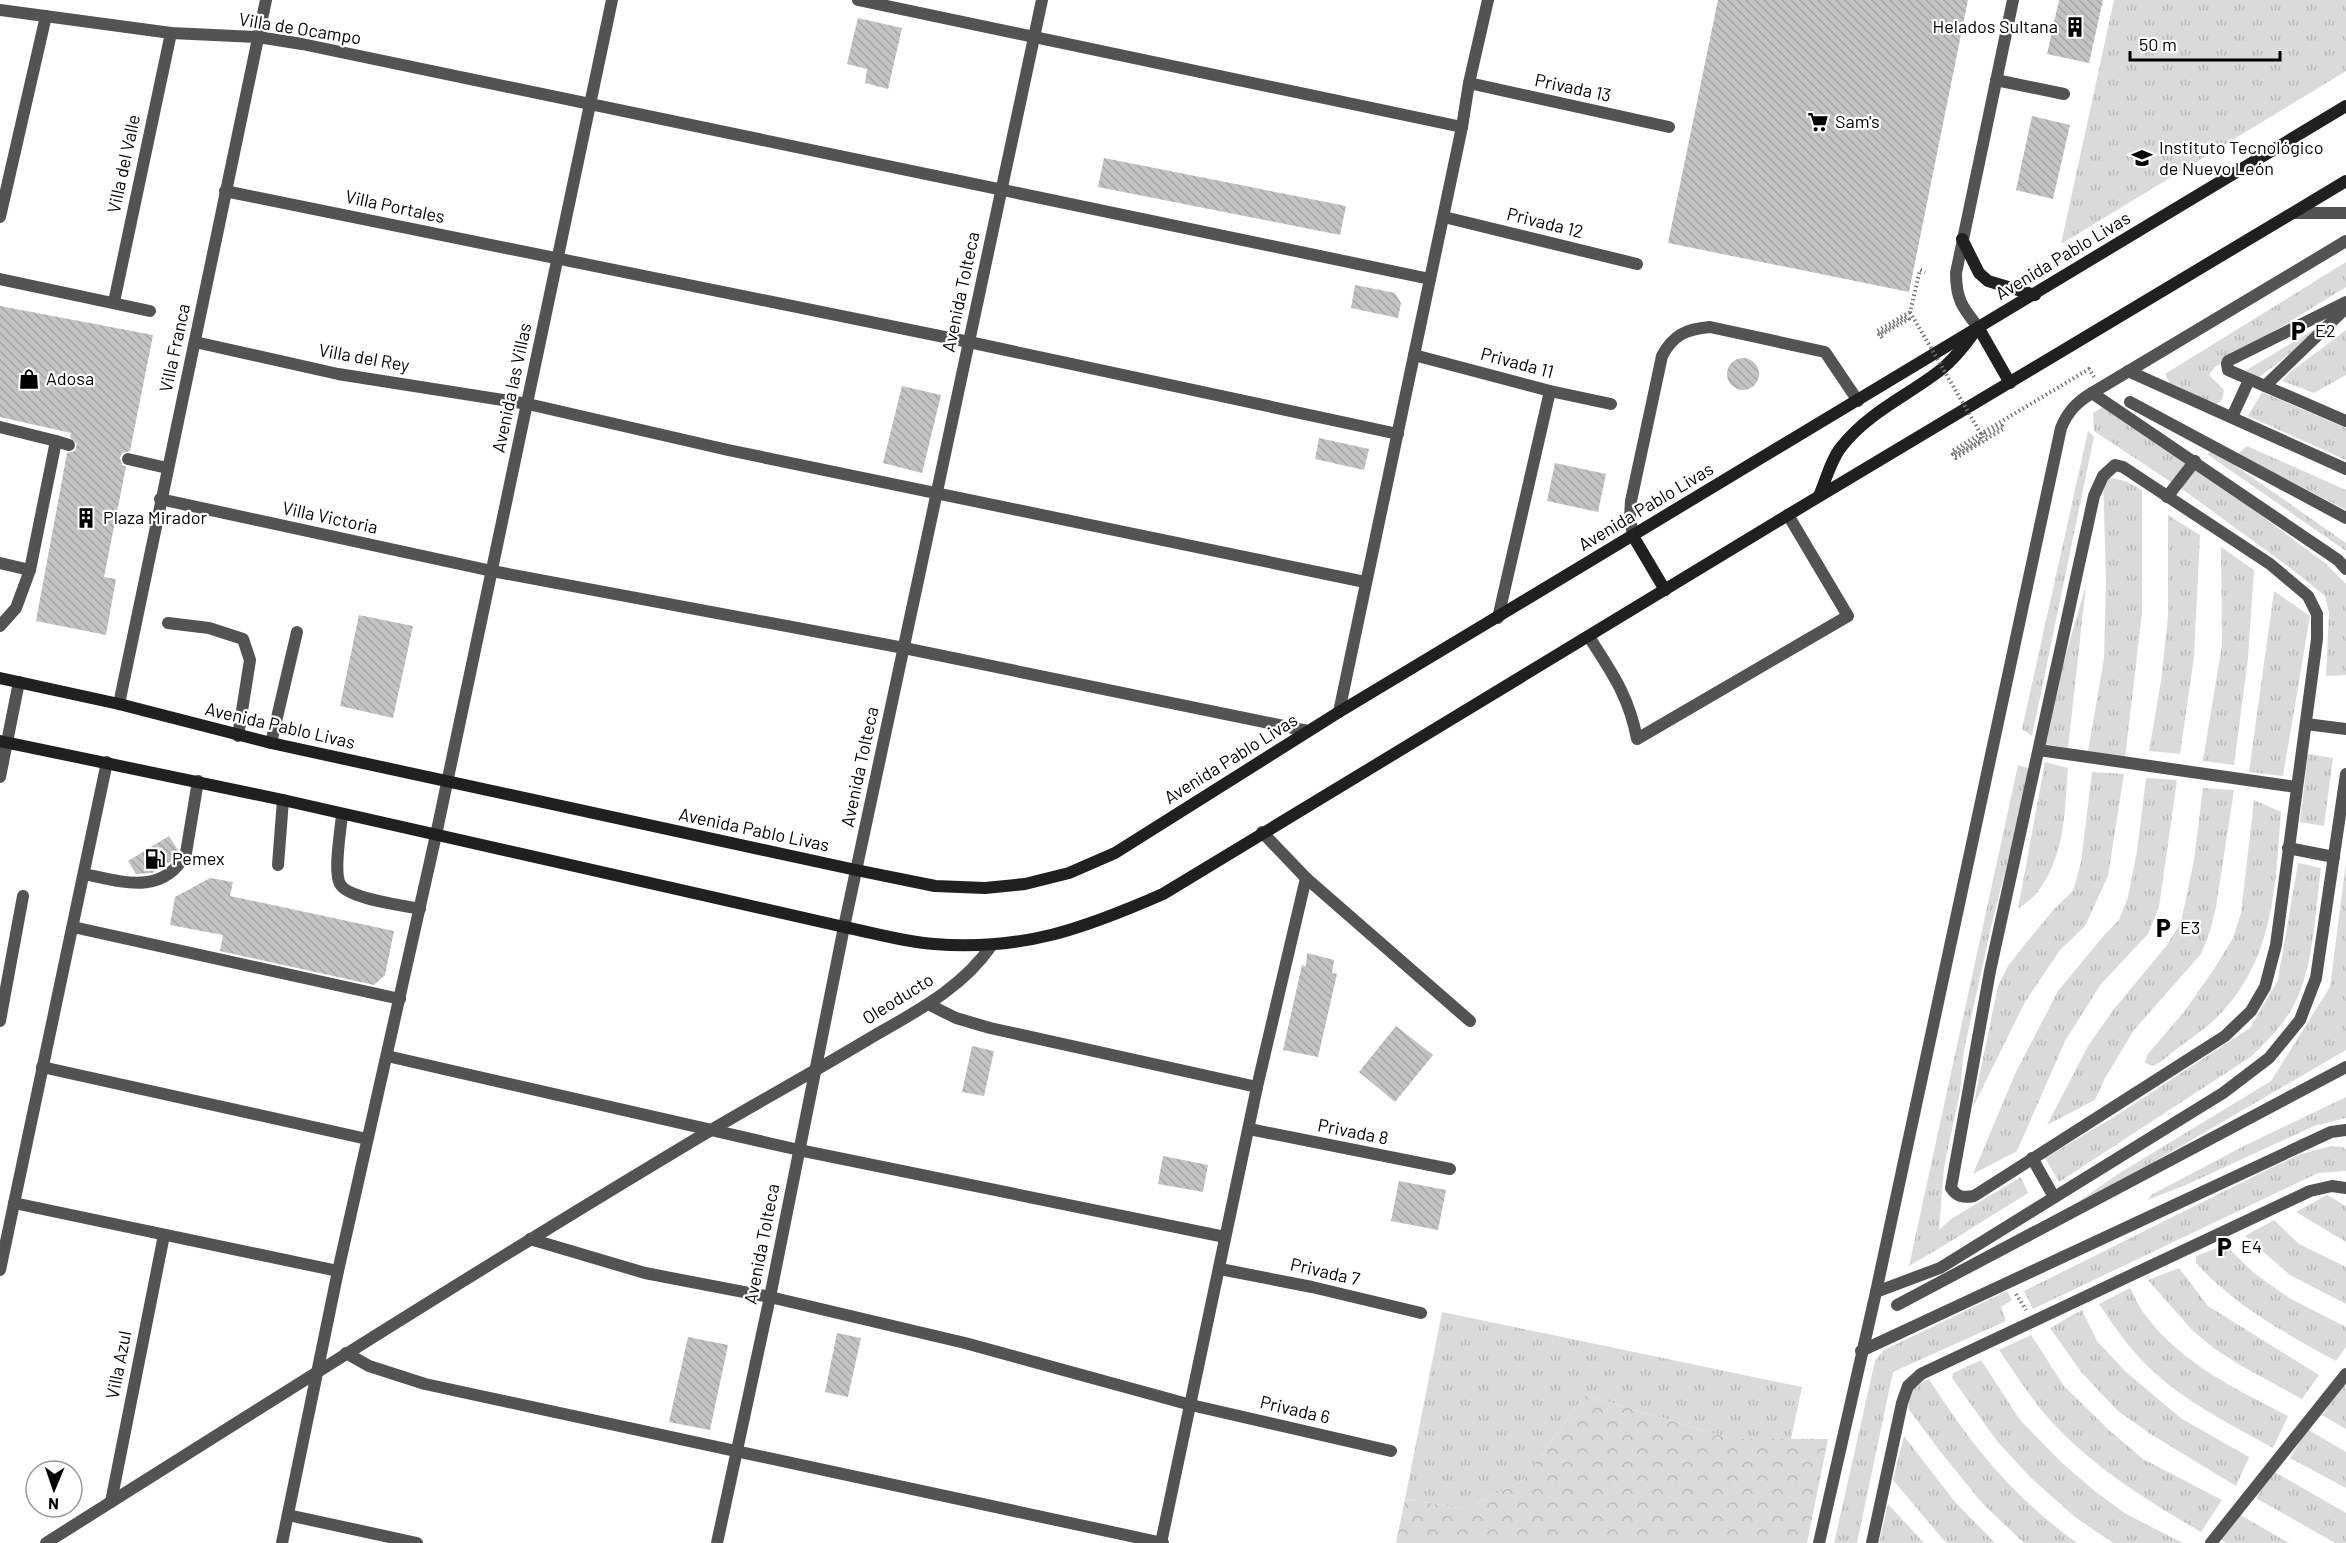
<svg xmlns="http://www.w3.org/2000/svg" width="2346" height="1543" viewBox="0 0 2346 1543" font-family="Barlow,sans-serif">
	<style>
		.grass { fill: url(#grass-tufts) }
		.forest { fill: url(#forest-crowns) }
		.building { fill: url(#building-back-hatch) }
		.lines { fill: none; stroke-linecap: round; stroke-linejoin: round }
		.path { stroke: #757575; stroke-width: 4; stroke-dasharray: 1.5 3; stroke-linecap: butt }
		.service { stroke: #535353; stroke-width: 12 }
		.pedestrian { stroke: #535353; stroke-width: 12 }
		.minor { stroke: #535353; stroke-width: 12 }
		.tertiary { stroke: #535353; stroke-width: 12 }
		.secondary { stroke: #202020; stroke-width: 12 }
		.path-bridge { stroke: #757575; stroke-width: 4; stroke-dasharray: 1.5 3; stroke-linecap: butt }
		.labels { text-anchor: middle; stroke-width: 4.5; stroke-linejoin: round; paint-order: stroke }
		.poi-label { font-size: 18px; fill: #000; stroke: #fff; text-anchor: start }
		.street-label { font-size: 18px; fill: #000; stroke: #fff }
	</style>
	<defs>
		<pattern id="grass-tufts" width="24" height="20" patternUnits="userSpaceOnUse" patternTransform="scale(1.5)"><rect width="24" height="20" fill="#dadada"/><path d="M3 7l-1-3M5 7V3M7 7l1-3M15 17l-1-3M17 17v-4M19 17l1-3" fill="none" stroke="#b9b9b9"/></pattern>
		<pattern id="forest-crowns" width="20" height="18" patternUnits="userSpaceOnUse" patternTransform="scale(1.5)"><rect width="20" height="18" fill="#dadada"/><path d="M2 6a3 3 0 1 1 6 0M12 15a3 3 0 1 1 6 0" fill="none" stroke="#b9b9b9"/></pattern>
		<pattern id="building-back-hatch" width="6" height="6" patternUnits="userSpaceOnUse" patternTransform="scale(1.5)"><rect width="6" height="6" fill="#c3c3c3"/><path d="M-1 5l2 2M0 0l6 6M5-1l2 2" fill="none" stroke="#a6a6a6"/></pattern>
	</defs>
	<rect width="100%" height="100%" fill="#fff"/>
	<g class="grass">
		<polygon points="2114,0 2346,0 2346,71 2061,244"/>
		<polygon points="2346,262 2346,287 2215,367 2209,375 2224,390 2222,400 2215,405 2172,388 2165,374"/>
		<polygon points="2317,328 2317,333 2258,378 2245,371"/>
		<polygon points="2346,330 2346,375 2314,393 2282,381 2289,373"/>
		<polygon points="2262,392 2346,428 2346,460 2248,416"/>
		<polygon points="2103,407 2211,478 2325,563 2346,584 2346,675 2326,676 2329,613 2325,596 2294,571 2189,494 2094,431 2093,413"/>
		<polygon points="2088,431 2094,437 2032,736 2022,729"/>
		<polygon points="2247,446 2346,490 2346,510 2238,454"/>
		<polygon points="2213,450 2346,543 2346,551 2207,454"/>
		<polygon points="2103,476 2125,481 2142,490 2142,613 2125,758 2088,751 2104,658 2106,581"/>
		<polygon points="2168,515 2200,535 2194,657 2180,754 2149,751 2161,681 2168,617"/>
		<polygon points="2221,547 2254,570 2248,658 2234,765 2203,761 2222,644"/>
		<polygon points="2086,585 2068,748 2040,743"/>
		<polygon points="2274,591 2310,616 2283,776 2249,772"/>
		<polygon points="2308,754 2333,758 2324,826 2300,822"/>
		<path d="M 2045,762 L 2068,768 C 2065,810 2065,855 2039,890 C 2034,898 2025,903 2018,909 Z"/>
		<polygon points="2018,765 2031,769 1992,923 1964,1050 1960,1092 1944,1167 1939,1230 1951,1219 2021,1177 2028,1193 1948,1243 1909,1266"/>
		<polygon points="2092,772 2124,774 2108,876 2085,926 2060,950 2025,1002 1973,1107 1998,986 2008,966 2026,943 2054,909 2073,891 2081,862"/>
		<polygon points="2146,778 2177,780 2159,907 2148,934 2101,984 2065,1041 2017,1151 1973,1174 2015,1074 2058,991 2106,933 2119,920 2128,897 2137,851"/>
		<polygon points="2203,788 2234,790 2216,907 2210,931 2201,954 2134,1030 2105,1078 2095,1100 2047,1125 2088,1046 2114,1009 2167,945 2181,922 2194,860"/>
		<path d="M 2254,800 L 2281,812 C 2275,885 2275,954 2223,1011 C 2205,1031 2182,1043 2162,1061 L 2153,1066 L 2145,1063 L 2147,1055 L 2184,1012 L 2214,969 L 2233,938 L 2241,913 Z"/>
		<polygon points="2346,862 2346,1050 2083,1203 2078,1202 2118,1174 2271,1081 2330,987"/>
		<path d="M 2298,863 L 2321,868 C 2315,911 2314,967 2294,1005 C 2284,1024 2267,1041 2252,1056 L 2059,1182 L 2045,1158 L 2114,1117 L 2250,1028 L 2278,980 Z"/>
		<polygon points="2346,1097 2346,1118 2314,1126 2188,1184 2148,1200 2151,1195 2244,1146"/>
		<polygon points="2331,1146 2343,1147 2346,1150 2346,1171 2318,1173 2033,1309 2024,1291 2257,1175 2298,1155"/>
		<polygon points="2327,1195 2346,1206 2346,1242 2296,1212"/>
		<polygon points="2274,1220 2299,1244 2346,1267 2346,1304 2290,1275 2245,1236"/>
		<path d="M 2225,1245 L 2254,1273 L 2289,1298 L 2346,1327 L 2346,1347 L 2336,1361 C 2285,1333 2235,1306 2196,1263 L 2196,1256 Z"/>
		<polygon points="2179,1268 2208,1306 2319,1375 2302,1399 2238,1364 2215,1349 2192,1330 2148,1280"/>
		<path d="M 2130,1288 C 2135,1297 2139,1308 2146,1316 C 2182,1364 2236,1389 2288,1416 L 2273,1448 C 2232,1425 2189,1404 2155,1373 C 2132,1353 2116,1329 2099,1304 Z"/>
		<polygon points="2007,1291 2012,1300 2001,1307 2006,1321 1893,1372 1857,1543 1834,1543 1875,1361 1884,1350"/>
		<polygon points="2082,1310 2097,1341 2126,1372 2182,1419 2249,1457 2236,1486 2152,1435 2118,1411 2082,1373 2050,1328"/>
		<polygon points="1442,1312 1802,1387 1791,1439 1732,1439 1585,1395 1521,1482 1464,1509 1405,1499"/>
		<path d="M 2031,1335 L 2064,1386 L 2110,1431 L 2143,1459 L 2222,1500 L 2201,1532 C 2145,1499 2094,1468 2050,1420 C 2031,1399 2015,1373 1999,1350 Z"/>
		<polygon points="1981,1360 2020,1420 2062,1463 2096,1492 2126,1514 2183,1543 2113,1543 2075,1517 2030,1477 1997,1441 1952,1378 1953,1373"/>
		<path d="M 1929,1379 C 1972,1446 2012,1496 2077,1543 L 2024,1543 L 1982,1503 L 1939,1450 L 1908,1408 L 1911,1388 Z"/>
		<polygon points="2344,1385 2346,1386 2346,1429 2322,1415"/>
		<polygon points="2307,1429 2346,1452 2346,1488 2290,1458"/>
		<polygon points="1904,1436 1955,1502 1995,1543 1947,1543 1941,1537 1893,1480"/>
		<polygon points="2273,1471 2346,1513 2346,1543 2335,1543 2256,1498"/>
		<polygon points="1888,1504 1924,1543 1879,1543"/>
		<polygon points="2240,1515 2289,1543 2227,1543 2221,1540"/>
	</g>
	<polygon class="forest" points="1585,1395 1732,1439 1828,1439 1807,1543 1396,1543 1405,1499 1464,1509 1521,1482"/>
	<g class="building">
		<polygon points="1718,0 1968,0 1909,292 1668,243"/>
		<polygon points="2059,0 2103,0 2089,63 2047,54"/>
		<polygon points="858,18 902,28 888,89 865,83 867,69 847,64"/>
		<polygon points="2032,116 2070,125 2053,199 2016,190"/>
		<polygon points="1104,158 1346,206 1340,235 1098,187"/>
		<polygon points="1355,285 1395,293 1401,303 1398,318 1351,308"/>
		<polygon points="0,306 153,335 130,451 122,453 120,458 122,465 126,467 104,577 116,579 106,635 36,621 67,453 75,451 77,444 70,437 71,433 0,417"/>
		<circle cx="1743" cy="374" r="16"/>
		<polygon points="902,386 941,395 922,473 883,463"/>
		<polygon points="1319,438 1369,449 1364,470 1315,459"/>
		<polygon points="1555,463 1606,474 1598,512 1547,501"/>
		<polygon points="359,615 413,626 393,718 340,706"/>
		<polygon points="169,836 178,850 171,861 152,873 136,874 128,861"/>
		<polygon points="210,878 233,882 230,896 394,931 385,975 374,985 220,951 223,935 170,925 175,897"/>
		<polygon points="1307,953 1334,960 1332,973 1337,974 1318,1057 1283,1050 1302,965 1306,966"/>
		<polygon points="1396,1026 1433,1055 1395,1102 1359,1072"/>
		<polygon points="972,1046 994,1051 984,1096 962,1092"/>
		<polygon points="1163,1156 1208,1165 1203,1192 1158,1184"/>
		<polygon points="1399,1181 1446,1190 1438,1230 1391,1221"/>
		<polygon points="837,1333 861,1338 848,1397 825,1392"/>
		<polygon points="688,1337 728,1345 710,1430 669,1422"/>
	</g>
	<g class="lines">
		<g class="path">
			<polyline points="1882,338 1880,335 1909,319 1907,317 1879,334 1877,331 1910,312 1920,270 1925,272"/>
			<polyline points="1983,433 1985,436 2002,426 2003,429 1956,458 1954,456 1981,441 1980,439 1953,454 1952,451 2089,369 2094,377"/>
			<polyline points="2016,1294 2026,1310"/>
		</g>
		<g class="service">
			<polyline points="1996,80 2064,94"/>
			<polyline points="2346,302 2228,361 2227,364 2228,370 2346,421"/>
			<path d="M 1978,327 C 1962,307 1956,299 1956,273 L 2013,0"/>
			<polyline points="2128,371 2346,469"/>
			<polyline points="2265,386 2346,308"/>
			<polyline points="2092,393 2338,560 2346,569"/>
			<polyline points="2232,417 2249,380"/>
			<polyline points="0,427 56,441 30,570 16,608 0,626"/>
			<polyline points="56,441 69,445"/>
			<polyline points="128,459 167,468"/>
			<path d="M 2115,465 L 2123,467 L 2270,564 L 2308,596 L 2317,614 L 2317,639 L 2276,945 L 2265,987 L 2251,1011 L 2225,1036 L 1974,1196 C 1963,1198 1957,1197 1951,1188 L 1990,971 L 2094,496 L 2103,476 Z"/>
			<polyline points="2167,497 2195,461"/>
			<path d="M 1633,536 L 1630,518 L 1631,501 L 1662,356 C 1673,335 1686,329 1710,327 L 1825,352 L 1858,401"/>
			<polyline points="0,563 30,570"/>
			<polyline points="168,623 209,628 243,639 250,660 238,736"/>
			<path d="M 1589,637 C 1612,673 1629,696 1637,739 L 1848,616 L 1788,515"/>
			<polyline points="2306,724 2346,729"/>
			<polyline points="271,743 297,632"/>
			<polyline points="2039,750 2296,787"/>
			<polyline points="0,777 19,682"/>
			<path d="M 342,814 C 341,830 333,871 340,884 C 348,899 403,905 420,909"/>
			<polyline points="2288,848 2334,857"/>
			<polyline points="278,865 283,800"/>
			<path d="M 84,874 C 122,882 164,896 186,853 L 198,781"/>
			<polyline points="0,1021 23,896"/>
			<polyline points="2032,1158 2054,1197"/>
			<polyline points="1876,1292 1940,1268 2223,1093 2269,1058 2300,1020 2316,978 2346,774"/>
			<polyline points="1861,1351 2331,1132 2346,1130"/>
			<polyline points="1872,1543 1902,1403 1908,1386 1921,1374 2310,1191 2332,1186 2346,1188"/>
			<polyline points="2211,1543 2346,1374"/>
		</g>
		<g class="pedestrian">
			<polyline points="2130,402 2346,518"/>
			<polyline points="1897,1305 2346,1067"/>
		</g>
		<g class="minor">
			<polyline points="858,0 1462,127"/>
			<polyline points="0,10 171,33 258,37 302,44 1430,279"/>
			<polyline points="1469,83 1669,127"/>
			<polyline points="225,191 969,342 1398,434"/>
			<polyline points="2294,213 2346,213"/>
			<polyline points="0,217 46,16"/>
			<polyline points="1444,217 1637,264"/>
			<polyline points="0,279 150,311"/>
			<polyline points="114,302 171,33"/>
			<polyline points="195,342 338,374 528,404 728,450 1365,582"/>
			<polyline points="1414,355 1550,391 1611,404"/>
			<polyline points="160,499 492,571 904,648 1308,731"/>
			<polyline points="1498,618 1550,391"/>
			<polyline points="1339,712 1462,127 1469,83 1488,0"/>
			<polyline points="1306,878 1470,1021"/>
			<polyline points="73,927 400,999"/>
			<polyline points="928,1004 956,1018 990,1028 1257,1087"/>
			<polyline points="387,1056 799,1150 1225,1237"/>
			<polyline points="42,1067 367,1139"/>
			<polyline points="1249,1129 1450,1169"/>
			<polyline points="14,1203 338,1271"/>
			<polyline points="530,1239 645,1273 770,1297 965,1343 1191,1405 1391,1451"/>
			<polyline points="1220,1269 1312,1287 1421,1313"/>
			<polyline points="0,1270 107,762"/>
			<polyline points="346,1353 369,1366 425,1384 1163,1543"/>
			<polyline points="111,1502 164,1235"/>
			<polyline points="288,1515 417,1543"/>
			<path d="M 46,1543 C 262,1407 477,1270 696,1139 C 753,1105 810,1074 867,1040 C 911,1014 961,990 991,946"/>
			<polyline points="282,1543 338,1271 436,835 612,0"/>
			<polyline points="1161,1543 1257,1087 1306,878 1262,832"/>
			<path d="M 1819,1543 L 1876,1292 L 2061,428 C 2068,411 2077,402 2092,393 L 2346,241"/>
		</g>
		<g class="tertiary">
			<polyline points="119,704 266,0"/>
			<polyline points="717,1543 770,1297 844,927 1042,0"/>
		</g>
		<g class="secondary">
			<polyline points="1962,239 1979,273 1988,281 2035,295"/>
			<path d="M 1819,496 C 1826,480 1831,459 1842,446 C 1868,413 1905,397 1938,372 C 1954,360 1966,344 1978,327 L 2010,383"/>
			<polyline points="1633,536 1665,590"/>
			<polyline points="0,678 119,704 271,743 856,870 935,886 985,888 1025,884 1069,873 1115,853 1339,712 2346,106"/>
			<path d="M 0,741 L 283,800 L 844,927 C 874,933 904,942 934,944 C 1023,951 1083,929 1163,894 L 1788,515 L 2346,181"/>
		</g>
		<polyline class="path-bridge" points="1910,312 1985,441"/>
	</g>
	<defs>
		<g id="building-bare" transform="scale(1.62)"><path d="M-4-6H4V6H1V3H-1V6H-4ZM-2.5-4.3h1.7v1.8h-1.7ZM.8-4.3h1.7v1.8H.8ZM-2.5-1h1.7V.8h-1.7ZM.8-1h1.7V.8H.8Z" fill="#000" stroke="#fff" stroke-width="2.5" paint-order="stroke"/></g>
		<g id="supermarket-bare" transform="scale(1.62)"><path d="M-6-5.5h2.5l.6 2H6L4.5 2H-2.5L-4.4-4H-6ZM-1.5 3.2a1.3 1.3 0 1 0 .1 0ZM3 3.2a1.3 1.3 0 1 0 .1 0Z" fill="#000" stroke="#fff" stroke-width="2.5" paint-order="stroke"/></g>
		<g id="university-bare" transform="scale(1.62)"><path d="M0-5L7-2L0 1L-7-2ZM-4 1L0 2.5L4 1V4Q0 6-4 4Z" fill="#000" stroke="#fff" stroke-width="2.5" paint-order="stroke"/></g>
		<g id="parking-bare" transform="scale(1.62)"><path d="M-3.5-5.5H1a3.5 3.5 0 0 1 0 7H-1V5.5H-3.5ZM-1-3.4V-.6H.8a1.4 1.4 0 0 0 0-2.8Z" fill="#000" stroke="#fff" stroke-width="2.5" paint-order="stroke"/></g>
		<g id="shop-bare" transform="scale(1.62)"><path d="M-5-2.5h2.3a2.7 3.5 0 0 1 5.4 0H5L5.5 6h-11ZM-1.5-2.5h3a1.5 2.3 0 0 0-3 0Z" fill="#000" stroke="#fff" stroke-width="2.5" paint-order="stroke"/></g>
		<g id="fuel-bare" transform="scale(1.62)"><path d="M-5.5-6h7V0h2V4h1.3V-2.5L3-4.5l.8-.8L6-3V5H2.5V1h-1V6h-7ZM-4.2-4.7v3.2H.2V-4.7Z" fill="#000" stroke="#fff" stroke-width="2.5" paint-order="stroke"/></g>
	</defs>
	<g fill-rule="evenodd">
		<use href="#building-bare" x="2075" y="27"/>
		<use href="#supermarket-bare" x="1818" y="122"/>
		<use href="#university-bare" x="2142" y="158"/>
		<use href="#parking-bare" x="2298" y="331"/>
		<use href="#shop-bare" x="29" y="379"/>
		<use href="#building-bare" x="86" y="518"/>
		<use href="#fuel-bare" x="155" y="859"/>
		<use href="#parking-bare" x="2163" y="928"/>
		<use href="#parking-bare" x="2224" y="1247"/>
	</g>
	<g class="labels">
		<g class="poi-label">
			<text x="2058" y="33" text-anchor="end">Helados Sultana</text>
			<text x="1835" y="128">Sam's</text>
			<text x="2159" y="154">Instituto Tecnológico<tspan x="2159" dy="21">de Nuevo León</tspan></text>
			<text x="2315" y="337">E2</text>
			<text x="46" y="385">Adosa</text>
			<text x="103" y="524">Plaza Mirador</text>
			<text x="172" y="865">Pemex</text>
			<text x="2180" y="934">E3</text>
			<text x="2241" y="1253">E4</text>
		</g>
		<g class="street-label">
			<text transform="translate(300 29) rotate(9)" y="6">Villa de Ocampo</text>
			<text transform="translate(1573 88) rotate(12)" y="6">Privada 13</text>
			<text transform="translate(124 164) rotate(-78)" y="6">Villa del Valle</text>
			<text transform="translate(395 207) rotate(12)" y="6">Villa Portales</text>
			<text transform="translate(1545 223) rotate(14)" y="6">Privada 12</text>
			<text transform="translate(2063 256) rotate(-31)" y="6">Avenida Pablo Livas</text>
			<text transform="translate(961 292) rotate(-78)" y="6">Avenida Tolteca</text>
			<text transform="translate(175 348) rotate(-78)" y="6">Villa Franca</text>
			<text transform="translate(364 358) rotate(10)" y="6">Villa del Rey</text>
			<text transform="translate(1517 363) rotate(15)" y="6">Privada 11</text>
			<text transform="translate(512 388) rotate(-78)" y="6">Avenida las Villas</text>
			<text transform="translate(1646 507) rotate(-31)" y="6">Avenida Pablo Livas</text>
			<text transform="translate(330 518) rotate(12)" y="6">Villa Victoria</text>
			<text transform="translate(280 726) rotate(13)" y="6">Avenida Pablo Livas</text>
			<text transform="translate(1231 759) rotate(-32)" y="6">Avenida Pablo Livas</text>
			<text transform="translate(860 767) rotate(-78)" y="6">Avenida Tolteca</text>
			<text transform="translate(754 830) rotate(12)" y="6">Avenida Pablo Livas</text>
			<text transform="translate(898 999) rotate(-32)" y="6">Oleoducto</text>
			<text transform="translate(1353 1132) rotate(11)" y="6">Privada 8</text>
			<text transform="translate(762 1244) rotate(-79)" y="6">Avenida Tolteca</text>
			<text transform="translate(1325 1272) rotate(13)" y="6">Privada 7</text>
			<text transform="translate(119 1365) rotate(-79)" y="6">Villa Azul</text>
			<text transform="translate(1295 1410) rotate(13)" y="6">Privada 6</text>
		</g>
	</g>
	<g transform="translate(54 1489) rotate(182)"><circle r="28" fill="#ffffff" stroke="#999999" stroke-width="1.5"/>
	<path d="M0-4.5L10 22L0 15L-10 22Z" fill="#000000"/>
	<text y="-9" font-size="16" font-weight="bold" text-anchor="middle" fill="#000000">N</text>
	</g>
	<path d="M2130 51v9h150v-9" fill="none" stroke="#000000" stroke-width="3"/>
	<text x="2139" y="51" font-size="18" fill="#000000" stroke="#ffffff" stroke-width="4.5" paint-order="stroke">50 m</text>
</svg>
